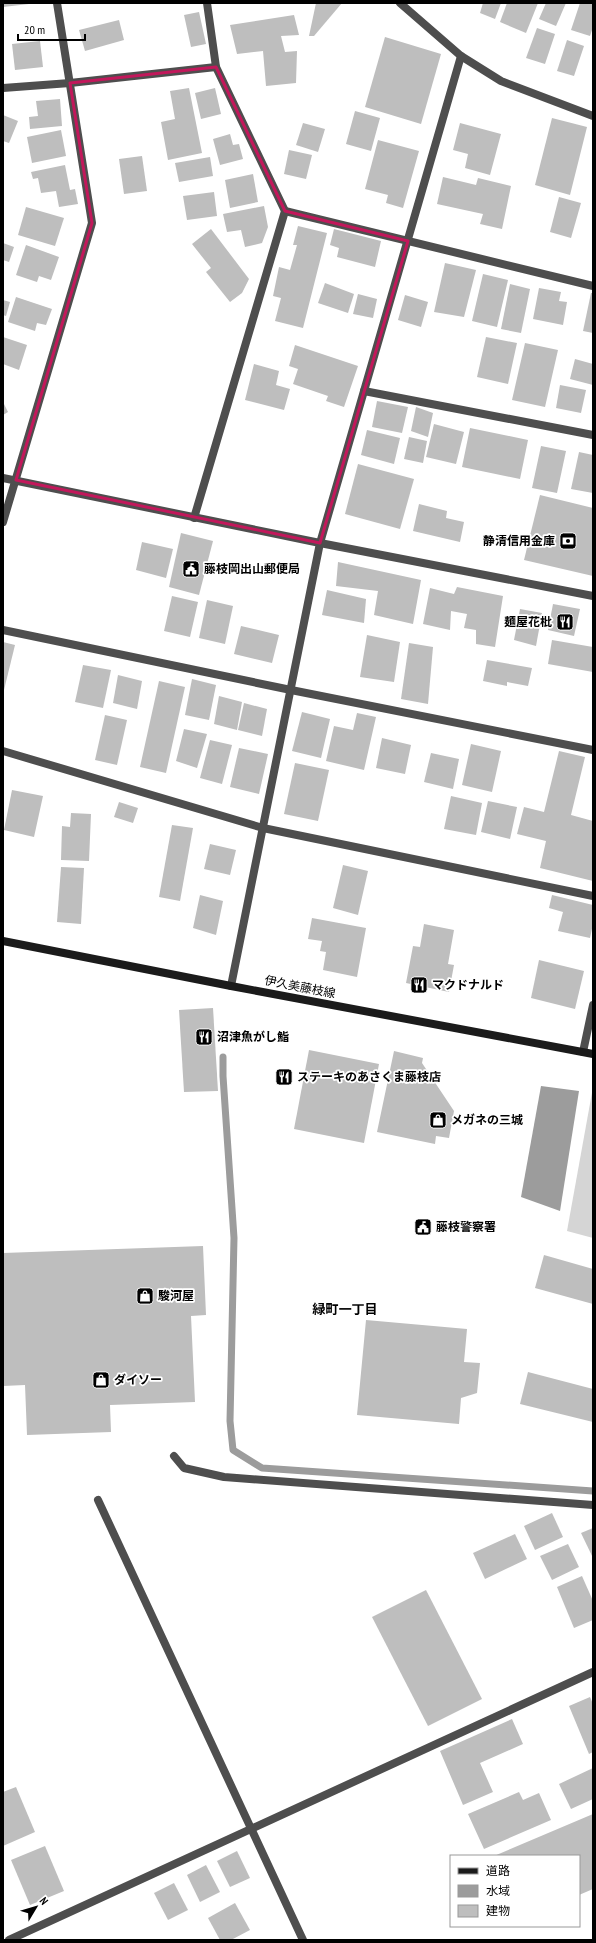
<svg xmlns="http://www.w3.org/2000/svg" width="596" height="1943" viewBox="0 0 596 1943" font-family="'PT Sans Narrow','Noto Sans JP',sans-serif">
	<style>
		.green { fill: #d5d5d5 }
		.water { fill: #9c9c9c }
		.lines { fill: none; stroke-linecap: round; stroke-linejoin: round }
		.stream { stroke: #9c9c9c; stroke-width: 7 }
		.building { fill: #bebebe }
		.minor { stroke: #4e4e4e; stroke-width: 8 }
		.tertiary { stroke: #4e4e4e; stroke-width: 8 }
		.secondary { stroke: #1b1b1b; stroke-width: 8 }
		.marked { fill: none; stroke: #c2185b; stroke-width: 3; stroke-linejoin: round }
		.labels { text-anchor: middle; stroke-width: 3.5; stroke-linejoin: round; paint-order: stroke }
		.poi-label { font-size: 12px; font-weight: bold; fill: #000; stroke: #fff; text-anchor: start }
		.street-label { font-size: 12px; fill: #000; stroke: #fff }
		.neighbourhood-label { font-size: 13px; font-weight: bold; fill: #000; stroke: #fff }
	</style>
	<rect width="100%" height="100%" fill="#fff"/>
	<polygon class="green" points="593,1087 593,1238 567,1231"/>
	<polygon class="water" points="541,1086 579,1091 560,1211 521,1197"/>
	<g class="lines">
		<polyline class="stream" points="223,1057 223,1076 234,1238 230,1421 233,1450 262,1468 593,1491"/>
	</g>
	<g class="building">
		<polygon points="3,3 29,3 29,4 3,7"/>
		<polygon points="316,3 342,3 314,36 309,36"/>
		<polygon points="483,3 501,3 495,19 480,13"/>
		<polygon points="507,3 538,3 526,33 500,22"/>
		<polygon points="546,3 566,3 556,26 539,19"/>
		<polygon points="580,3 593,3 593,27 590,36 571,30"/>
		<polygon points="199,12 206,44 191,47 184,15"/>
		<polygon points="294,15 299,35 281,36 285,52 297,51 296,83 266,86 263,51 237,54 230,25"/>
		<polygon points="119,20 124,40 85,51 79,30"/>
		<polygon points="537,28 555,34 545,64 526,58"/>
		<polygon points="385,37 441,54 421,124 365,107"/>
		<polygon points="567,40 584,46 574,76 557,71"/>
		<polygon points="40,41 43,67 15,70 12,44"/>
		<polygon points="189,88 202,153 168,160 161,122 175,119 170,91"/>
		<polygon points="215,88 221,114 201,119 195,93"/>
		<polygon points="60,99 62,126 30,129 29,117 38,116 36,101"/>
		<polygon points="355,111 380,118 371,151 346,144"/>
		<polygon points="3,115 18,121 9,143 3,141"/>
		<polygon points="552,118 587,127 570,195 535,185"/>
		<polygon points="303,123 325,129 318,152 296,145"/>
		<polygon points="460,123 501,134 490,175 465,168 468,154 453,150"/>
		<polygon points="61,130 66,156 32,163 27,137"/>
		<polygon points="230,134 233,145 239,144 243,159 220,165 213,139"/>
		<polygon points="378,140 419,151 403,208 386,203 388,195 365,189"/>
		<polygon points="289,150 312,155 306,179 284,174"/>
		<polygon points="142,156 147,191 124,194 119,159"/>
		<polygon points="210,157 213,176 179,182 175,163"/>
		<polygon points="65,165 70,190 75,189 78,204 59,207 56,191 41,193 38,178 33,179 31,172"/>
		<polygon points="253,174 258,202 230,208 225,180"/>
		<polygon points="443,177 476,185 478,178 511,186 502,229 480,224 483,214 437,204"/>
		<polygon points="214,192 217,216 187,220 183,196"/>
		<polygon points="559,197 581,203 571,238 550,232"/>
		<polygon points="264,206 268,227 262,243 245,247 241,230 227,232 223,214"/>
		<polygon points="26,207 64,218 55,246 18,235"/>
		<polygon points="298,226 327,233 303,328 275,321 281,298 273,296 279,267 290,270 297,245 293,245"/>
		<polygon points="211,229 249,279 242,293 230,302 206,272 211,268 192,244"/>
		<polygon points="334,229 381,241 375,267 337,257 339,248 330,245"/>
		<polygon points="3,243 14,247 9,262 3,260"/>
		<polygon points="26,245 59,257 51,280 39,276 37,282 16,275"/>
		<polygon points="445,263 476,270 464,317 434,312"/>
		<polygon points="483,274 508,280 497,327 472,321"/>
		<polygon points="325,283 354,294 348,313 318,303"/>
		<polygon points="510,284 530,289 521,333 501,329"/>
		<polygon points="539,288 561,292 559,301 567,302 563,325 533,319"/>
		<polygon points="591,293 593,293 593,333 583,331"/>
		<polygon points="358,294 377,299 373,318 353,314"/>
		<polygon points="405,295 428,302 421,327 398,320"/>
		<polygon points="16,297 52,309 46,325 37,323 35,331 8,322"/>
		<polygon points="3,300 10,302 6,316 3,315"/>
		<polygon points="3,337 27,345 19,370 3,364"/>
		<polygon points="486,337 517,343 508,384 477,377"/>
		<polygon points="525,343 558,350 545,407 512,400"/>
		<polygon points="295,345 358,366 344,407 326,401 328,396 293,384 298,369 289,366"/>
		<polygon points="575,359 593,364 593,385 570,379"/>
		<polygon points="254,364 279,371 276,385 290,389 284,410 245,400"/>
		<polygon points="560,385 586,390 581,413 556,408"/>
		<polygon points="377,401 408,407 402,433 372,427"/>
		<polygon points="3,402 8,412 3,415"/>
		<polygon points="416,407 433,413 428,437 411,431"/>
		<polygon points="434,424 464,432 456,464 426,457"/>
		<polygon points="470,428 528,440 520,479 462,467"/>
		<polygon points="367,430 400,438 394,464 361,455"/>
		<polygon points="409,437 427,441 423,463 404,459"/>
		<polygon points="541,446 566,451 557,493 532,488"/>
		<polygon points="579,452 593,455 593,493 571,489"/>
		<polygon points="358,464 414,479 400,529 345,514"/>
		<polygon points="540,495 593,508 593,576 524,560"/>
		<polygon points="419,504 447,511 446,518 464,522 460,542 413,531"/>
		<polygon points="181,533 213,541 199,595 169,587"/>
		<polygon points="142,542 173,549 166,578 136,570"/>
		<polygon points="338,562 421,580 413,624 374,615 378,591 336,586"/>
		<polygon points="457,587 503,596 495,647 476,644 476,630 464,628 467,614 451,611 450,630 423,624 430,588 454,594"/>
		<polygon points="327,590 366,599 364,623 322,615"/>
		<polygon points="172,596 198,602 190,637 164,631"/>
		<polygon points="207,600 233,606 225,644 199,638"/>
		<polygon points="553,604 580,609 574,636 548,630"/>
		<polygon points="520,609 542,613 536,646 514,640"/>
		<polygon points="241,626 279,635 272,663 234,654"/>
		<polygon points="367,635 400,642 394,682 360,677"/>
		<polygon points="552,640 593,647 593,672 548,664"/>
		<polygon points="3,642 15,645 4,690 3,690"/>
		<polygon points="409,643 433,647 428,704 401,699"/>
		<polygon points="487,660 532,668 528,686 507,682 507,686 483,681"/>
		<polygon points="83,665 111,670 103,708 75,702"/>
		<polygon points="118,675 142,681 137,709 113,703"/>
		<polygon points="192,679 216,685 209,720 185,715"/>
		<polygon points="159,681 185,687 166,773 140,767"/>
		<polygon points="219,696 242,702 237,730 214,724"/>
		<polygon points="244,703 267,709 262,736 238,730"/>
		<polygon points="302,712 330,719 321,758 292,751"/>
		<polygon points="357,713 376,717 364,770 326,761 334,726 353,730"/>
		<polygon points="105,715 127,720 117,765 95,760"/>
		<polygon points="184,729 207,734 197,768 176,761"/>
		<polygon points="382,738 411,745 405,774 376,768"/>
		<polygon points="210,740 232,745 222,784 200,778"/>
		<polygon points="471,744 501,751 492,792 462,785"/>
		<polygon points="239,748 268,754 259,794 230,787"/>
		<polygon points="559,751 585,757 571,815 593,821 593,881 540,868 546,841 517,834 524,807 544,812"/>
		<polygon points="431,753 459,759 453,789 424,782"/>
		<polygon points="295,763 329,770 318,821 284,814"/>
		<polygon points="12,790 43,796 34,837 4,830"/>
		<polygon points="451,796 482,803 476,835 444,829"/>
		<polygon points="488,801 517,807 510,839 481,832"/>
		<polygon points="119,802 138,808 133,823 114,817"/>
		<polygon points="71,813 91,814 89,861 61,860 62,826 70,827"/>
		<polygon points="172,825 193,828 180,901 159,897"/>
		<polygon points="210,844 236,850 230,875 204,869"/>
		<polygon points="343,865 368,871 358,915 333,908"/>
		<polygon points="61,867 84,868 81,924 57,922"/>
		<polygon points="200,895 223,901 216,935 193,928"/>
		<polygon points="552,895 593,905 593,924 590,938 558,931 563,912 549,908"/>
		<polygon points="312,918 366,928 357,977 323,970 326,952 320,951 322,941 308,939"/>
		<polygon points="424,924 454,930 448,964 454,965 449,992 406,983 413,946 420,947"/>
		<polygon points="539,960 584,971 575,1009 531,998"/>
		<polygon points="213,1008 218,1091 184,1092 179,1010"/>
		<polygon points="309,1050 379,1064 364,1143 294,1129"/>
		<polygon points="394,1051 423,1058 422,1063 454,1111 449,1138 436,1136 435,1144 377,1132"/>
		<polygon points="203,1246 206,1315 191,1316 195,1402 110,1405 111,1432 27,1435 25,1385 3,1386 3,1253"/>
		<polygon points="544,1255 593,1269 593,1304 535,1288"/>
		<polygon points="366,1320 467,1329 464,1362 480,1363 477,1393 461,1398 459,1424 357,1415"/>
		<polygon points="528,1372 593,1389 593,1422 520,1404"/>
		<polygon points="552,1513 563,1537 535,1550 524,1526"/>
		<polygon points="593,1528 593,1558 581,1533"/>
		<polygon points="515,1534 527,1559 485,1579 473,1553"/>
		<polygon points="568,1544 579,1567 552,1580 540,1556"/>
		<polygon points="582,1576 593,1601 593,1620 574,1628 557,1587"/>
		<polygon points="426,1590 482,1699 428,1726 372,1617"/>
		<polygon points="590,1697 593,1704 593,1752 589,1754 569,1706"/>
		<polygon points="512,1719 523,1744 480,1763 493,1792 463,1805 440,1751"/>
		<polygon points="593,1768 593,1799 571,1809 559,1784"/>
		<polygon points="16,1787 35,1832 3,1846 3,1792"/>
		<polygon points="519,1792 523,1800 539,1793 551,1820 484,1849 468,1814"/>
		<polygon points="593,1814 593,1889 579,1895 579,1856 494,1856"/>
		<polygon points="45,1846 64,1891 30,1905 11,1860"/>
		<polygon points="237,1851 250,1878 230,1887 217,1861"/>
		<polygon points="206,1865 220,1892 200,1902 187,1875"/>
		<polygon points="174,1883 188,1910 168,1920 154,1893"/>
		<polygon points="235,1903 250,1930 231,1940 220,1940 208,1918"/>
	</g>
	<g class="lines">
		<g class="minor">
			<polyline points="3,88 70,83 216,67"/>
			<polyline points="285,211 593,286"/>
			<polyline points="364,391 593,435"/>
			<polyline points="194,518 285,211 216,67 207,3"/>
			<polyline points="3,522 92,223 57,3"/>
			<polyline points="3,630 291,690 593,750"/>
			<polyline points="3,751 263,828 593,896"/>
			<polyline points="231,986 320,543 461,56"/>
			<polyline points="583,1052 593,1005"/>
			<polyline points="174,1456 184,1468 224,1477 593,1505"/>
			<polyline points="98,1500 303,1940"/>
			<polyline points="9,1940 593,1672"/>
		</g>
		<g class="tertiary">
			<polyline points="400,3 461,56 501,81 593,116"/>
			<polyline points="3,478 320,543 593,596"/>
		</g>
		<polyline class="secondary" points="3,941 231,986 593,1054"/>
	</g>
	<path class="marked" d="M 216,67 L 285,211 L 408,241 L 320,543 L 16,480 L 92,223 L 70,83 Z"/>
	<defs>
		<g id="bank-square" transform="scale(0.9)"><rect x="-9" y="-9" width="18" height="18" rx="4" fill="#000" stroke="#fff"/><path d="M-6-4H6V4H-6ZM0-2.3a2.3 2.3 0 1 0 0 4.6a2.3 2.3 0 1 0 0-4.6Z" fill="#fff"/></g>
		<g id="civic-square" transform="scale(0.9)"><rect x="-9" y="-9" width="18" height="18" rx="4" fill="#000" stroke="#fff"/><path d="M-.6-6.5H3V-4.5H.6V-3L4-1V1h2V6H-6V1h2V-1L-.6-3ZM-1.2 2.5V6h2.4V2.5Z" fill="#fff"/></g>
		<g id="restaurant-square" transform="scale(0.9)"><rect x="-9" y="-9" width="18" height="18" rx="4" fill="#000" stroke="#fff"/><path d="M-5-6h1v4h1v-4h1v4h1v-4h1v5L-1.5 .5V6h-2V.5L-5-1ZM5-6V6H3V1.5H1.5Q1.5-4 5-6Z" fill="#fff"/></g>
		<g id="shop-square" transform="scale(0.9)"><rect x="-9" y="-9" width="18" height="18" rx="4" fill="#000" stroke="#fff"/><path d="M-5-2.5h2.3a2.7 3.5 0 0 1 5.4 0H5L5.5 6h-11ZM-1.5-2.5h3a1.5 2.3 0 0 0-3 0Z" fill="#fff"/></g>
	</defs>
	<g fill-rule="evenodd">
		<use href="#bank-square" x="568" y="541"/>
		<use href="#civic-square" x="191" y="569"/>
		<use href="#restaurant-square" x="565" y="622"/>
		<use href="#restaurant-square" x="419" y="985"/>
		<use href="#restaurant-square" x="204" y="1037"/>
		<use href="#restaurant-square" x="284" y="1077"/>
		<use href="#shop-square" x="438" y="1120"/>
		<use href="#civic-square" x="423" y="1227"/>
		<use href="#shop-square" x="145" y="1296"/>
		<use href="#shop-square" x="101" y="1380"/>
	</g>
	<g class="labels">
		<g class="poi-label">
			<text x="555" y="545" text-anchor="end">静清信用金庫</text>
			<text x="204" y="573">藤枝岡出山郵便局</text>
			<text x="552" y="626" text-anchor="end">麺屋花枇</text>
			<text x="432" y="989">マクドナルド</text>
			<text x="217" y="1041">沼津魚がし鮨</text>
			<text x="297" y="1081">ステーキのあさくま藤枝店</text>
			<text x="451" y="1124">メガネの三城</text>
			<text x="436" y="1231">藤枝警察署</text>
			<text x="158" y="1300">駿河屋</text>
			<text x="114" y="1384">ダイソー</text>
		</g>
		<g class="street-label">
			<text transform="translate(300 987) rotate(11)" y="4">伊久美藤枝線</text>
		</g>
		<g class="neighbourhood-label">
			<text x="345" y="1314">緑町一丁目</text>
		</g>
	</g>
	<rect width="596" height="1943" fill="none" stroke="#000000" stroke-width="8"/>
	<rect x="450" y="1855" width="130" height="72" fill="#ffffff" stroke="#999999"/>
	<rect x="458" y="1868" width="20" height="6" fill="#1b1b1b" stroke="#999999"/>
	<text x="486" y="1875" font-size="12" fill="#000000">道路</text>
	<rect x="458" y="1885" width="20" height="12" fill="#9c9c9c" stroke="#999999"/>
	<text x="486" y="1895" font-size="12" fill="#000000">水域</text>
	<rect x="458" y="1905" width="20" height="12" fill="#bebebe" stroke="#999999"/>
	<text x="486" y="1915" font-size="12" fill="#000000">建物</text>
	<g transform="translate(36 1907) rotate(52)" stroke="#ffffff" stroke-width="3" paint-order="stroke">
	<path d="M0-3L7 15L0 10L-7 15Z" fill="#000000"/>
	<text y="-6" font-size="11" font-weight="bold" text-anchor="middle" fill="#000000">N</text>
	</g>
	<path d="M18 34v6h67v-6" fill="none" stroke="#000000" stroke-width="2"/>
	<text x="24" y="34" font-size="12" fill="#000000" stroke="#ffffff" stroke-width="3" paint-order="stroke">20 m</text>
</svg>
